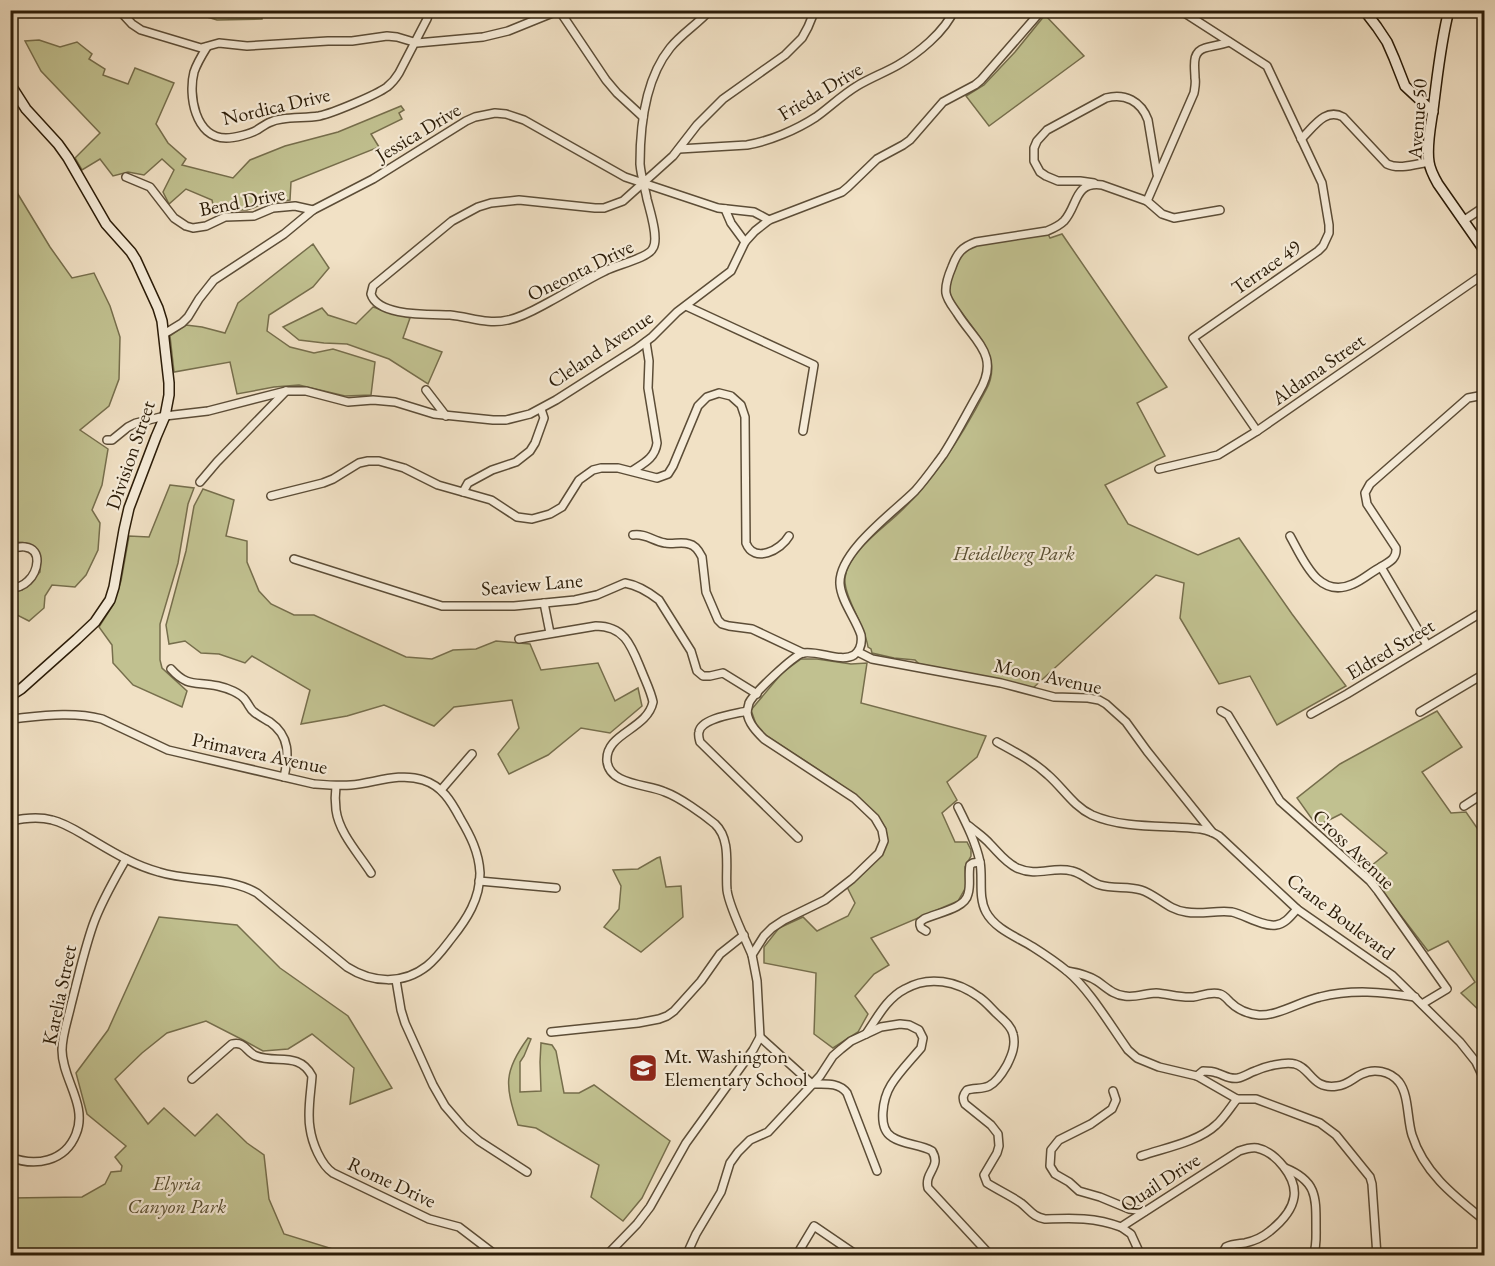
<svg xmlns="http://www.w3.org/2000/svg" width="1495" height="1266" viewBox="0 0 1495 1266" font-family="'EB Garamond',serif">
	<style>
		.green { fill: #c1c190; stroke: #766e4c; stroke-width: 1.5 }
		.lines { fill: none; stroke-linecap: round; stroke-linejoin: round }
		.street-casing { stroke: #5c4d37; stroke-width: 10 }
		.secondary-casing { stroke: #2b1c08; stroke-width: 12 }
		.street { stroke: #f6ecd9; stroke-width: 7 }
		.secondary { stroke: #f6ecd9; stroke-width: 9 }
		.labels { text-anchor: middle; stroke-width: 4.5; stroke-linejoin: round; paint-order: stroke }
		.street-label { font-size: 20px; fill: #2b1c08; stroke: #f6ecd9 }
		.park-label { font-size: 20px; font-style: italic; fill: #584e31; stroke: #f6ecd9 }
		.poi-label { font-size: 20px; fill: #2b1c08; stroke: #f6ecd9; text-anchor: start }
	</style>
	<rect width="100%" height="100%" fill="#f1e1c5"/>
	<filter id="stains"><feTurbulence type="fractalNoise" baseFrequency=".00333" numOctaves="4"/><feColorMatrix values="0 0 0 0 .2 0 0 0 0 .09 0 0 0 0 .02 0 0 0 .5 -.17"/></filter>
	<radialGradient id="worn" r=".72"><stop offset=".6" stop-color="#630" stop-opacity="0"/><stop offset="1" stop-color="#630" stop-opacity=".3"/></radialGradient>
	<g class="green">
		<polygon points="187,11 262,11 262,19 217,20"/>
		<polygon points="1045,15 1084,56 989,126 966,96 984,85 1015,52"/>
		<polygon points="39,40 60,47 77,42 92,54 89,59 105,69 103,75 128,84 135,68 174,83 156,124 168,143 186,159 182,165 233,178 250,160 285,146 338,132 401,106 404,110 399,113 402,119 371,134 379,147 291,182 290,200 267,203 247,210 225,210 215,214 212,200 186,189 169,204 163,192 174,170 162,159 144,175 128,172 113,176 100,159 82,170 75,158 100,133 41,71 25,41"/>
		<path d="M 10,181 L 50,247 L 72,278 L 94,273 L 110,306 L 120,337 L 119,379 L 109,406 L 80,430 L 108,449 L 102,485 L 92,510 L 100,523 L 98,550 L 86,575 L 75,587 L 52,585 L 45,596 L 44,608 L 29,621 L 15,614 L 10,609 L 11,592 L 22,590 L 40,572 C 40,567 41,561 40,556 C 38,543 22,541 11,543 Z"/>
		<path d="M 1048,234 L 1050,238 L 1062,234 L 1167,387 L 1137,403 L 1165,456 L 1105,485 L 1128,524 L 1198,555 L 1239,538 L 1292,614 L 1346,686 L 1277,725 L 1250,676 L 1219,684 L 1180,618 L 1184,583 L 1156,575 L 1033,688 L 999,679 L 919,664 L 915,660 L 894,658 L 872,653 L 871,649 L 868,647 C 865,626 843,595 845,578 C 847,556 874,535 889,522 C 931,486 961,438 986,390 C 1003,359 979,337 962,313 C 956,306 950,298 949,289 C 949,283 952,277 954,272 C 958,260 961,253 971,246 Z"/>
		<polygon points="313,244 329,268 313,287 269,315 267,331 290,347 314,353 333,349 375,362 371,395 345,396 299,385 274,387 237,394 230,362 174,372 170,336 186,325 202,327 225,333 238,303"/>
		<polygon points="373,307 410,318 403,338 442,352 428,384 389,359 347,344 324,343 299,340 283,327 322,308 328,315 356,324"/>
		<polygon points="170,485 194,488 188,504 178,563 160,624 160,660 162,668 187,691 182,707 133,685 113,663 112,645 99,627 113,605 121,581 129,536 149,537"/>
		<polygon points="203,489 234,500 226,536 247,541 247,562 259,591 271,604 294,615 314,615 406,657 432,659 453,650 476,649 496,641 530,644 541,670 598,663 615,701 638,688 642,706 610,733 581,728 548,755 509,774 498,754 519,728 512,700 454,707 434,726 384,705 347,716 301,724 310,690 252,656 245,663 219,654 201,653 185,641 169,644 166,625 186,551 194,506"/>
		<polygon points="801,659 817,659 851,664 867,663 861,703 986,736 977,757 947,782 957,800 942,813 955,842 967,842 971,850 971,856 965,867 966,887 958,901 871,938 889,965 874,974 855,996 868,1014 858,1032 833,1048 814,1034 816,973 764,963 764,947 779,928 803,917 817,931 848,916 855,903 847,887 884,850 887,839 886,829 877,815 836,781 758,730 751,710 782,673"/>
		<polygon points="1437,711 1462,747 1422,772 1451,813 1466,812 1484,838 1484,1015 1461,993 1475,982 1448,941 1428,951 1366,870 1387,853 1341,814 1317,826 1297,798 1340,764"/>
		<polygon points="660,857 666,887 681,886 683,917 641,952 604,927 619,909 621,886 613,870 638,869 657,858"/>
		<polygon points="159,917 237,925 280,968 348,1016 392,1088 350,1104 354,1068 312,1034 288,1049 263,1051 243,1040 206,1021 167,1033 142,1053 115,1079 148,1124 164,1108 195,1136 217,1114 247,1143 264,1155 269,1199 284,1234 352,1255 11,1255 11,1198 82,1197 105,1184 111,1172 121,1171 122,1166 115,1157 126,1146 87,1114 76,1073 108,1030"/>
		<path d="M 528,1038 L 531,1039 L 524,1056 L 520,1062 L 520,1092 L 541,1091 L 540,1062 L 541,1043 L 552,1045 L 556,1051 L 564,1093 L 579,1093 L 594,1085 L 670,1141 L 642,1198 L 623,1221 L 591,1197 L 599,1165 L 536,1128 L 518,1125 C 505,1085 503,1072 528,1038 Z"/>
	</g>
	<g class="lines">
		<g class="street-casing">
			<g id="street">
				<polyline points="119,10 132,24 141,30 201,48 219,43 247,46 262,45 328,41 352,41 387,36 397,37 417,43 483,37 508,31 550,14 561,10"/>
				<polyline points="559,10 606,80 617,93 643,117"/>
				<path d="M 710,10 C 698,24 682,33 670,48 C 645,79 640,124 640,164 C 641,176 645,188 647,199 C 650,211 659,238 653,248 C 649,258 616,265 605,271 C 586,280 568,292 549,302 C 536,309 523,317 508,320 C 488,325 470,317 450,315 C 430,314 378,317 371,294 L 373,286 L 452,221 L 478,207 L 491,203 L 519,200 L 595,208 L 604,208 L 623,201 L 673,156 L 697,125 L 723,99 L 785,55 L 802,38 L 808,27 L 815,10"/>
				<polyline points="1180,10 1267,66 1322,183 1329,225 1329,233 1323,246 1318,251 1193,338 1257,431"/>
				<path d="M 207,47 C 202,55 197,63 194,72 C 188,95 195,138 226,138 C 235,138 250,134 257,130 C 266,124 272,120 282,119 C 294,117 307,118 319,116 C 333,113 376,95 387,87 C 392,83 396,78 399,73 L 427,19 L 430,10"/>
				<path d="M 1301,139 C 1313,128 1325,107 1343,117 L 1387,164 C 1399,170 1416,164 1429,162"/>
				<path d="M 679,149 L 747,145 C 770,141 796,130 816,117 C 830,107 842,95 857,86 C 870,78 884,73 898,65 C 917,54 945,32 954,10"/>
				<polyline points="126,177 150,187 174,218 186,226 193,228 206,226 225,217 254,216 273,208 295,206 313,210"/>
				<path d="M 1094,183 L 1080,181 L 1058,181 L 1046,176 L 1040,172 L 1034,161 L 1034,148 L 1037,141 L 1047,130 L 1106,98 C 1125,93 1141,101 1148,120 L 1157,174"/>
				<polyline points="1147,201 1162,214 1174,218 1220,210"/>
				<polyline points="725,209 731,223 745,242"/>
				<polyline points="1463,221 1484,207"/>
				<polyline points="686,306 814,365 803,431"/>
				<polyline points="164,334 182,323 188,317 199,299 214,280 284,234 313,210 373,179 466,121 475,117 495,113 506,114 524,120 625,177 718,208 754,212 769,220"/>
				<polyline points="426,390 446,416"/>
				<polyline points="107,440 112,440 128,427 136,423 165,416 208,411 286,391 306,391 348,402 373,400 395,402 434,414 493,420 506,420 530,414 556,400 636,349 652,337 677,312 731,271 745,242 755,231 769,220 842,192 848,187 877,159 903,145 910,140 943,102 975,85 981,80 1042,10"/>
				<polyline points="1159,469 1218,455 1257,431 1484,274"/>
				<path d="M 632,471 C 644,463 655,458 657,443 L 648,388 L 649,361 L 646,342"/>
				<polyline points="200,482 217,462 286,391"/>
				<polyline points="463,492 468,483 492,470 516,462 530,451 535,443 544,418 541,409"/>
				<path d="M 271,496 L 323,483 L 333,479 L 359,463 L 368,461 L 379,461 L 404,468 L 438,485 L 491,500 L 517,517 L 532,519 L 550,514 L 562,507 L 579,480 L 593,470 L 601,468 L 618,468 L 657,478 L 668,474 L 673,466 L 698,406 L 707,397 L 719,393 L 731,396 L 741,405 L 745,417 L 746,543 C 754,564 781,550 789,536"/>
				<path d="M 633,535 C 645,533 653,541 665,543 C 672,545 681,541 689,544 C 695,545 699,551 702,557 L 706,592 L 718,620 L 722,624 L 729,626 L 752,629 L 803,653"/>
				<path d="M 1290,536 C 1303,559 1318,600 1353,584 C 1363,580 1371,572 1381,567"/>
				<path d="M 10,548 C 15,548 21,546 25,547 C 43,549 38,572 28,581 C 23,586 17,588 10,588"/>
				<path d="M 294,559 L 442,606 L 514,606 L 575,600 L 597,595 L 625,583 C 637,585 650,593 659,600 L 691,651 L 697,671 L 703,676 L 710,676 L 723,673 L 757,694"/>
				<polyline points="544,603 550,633"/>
				<path d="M 519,639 L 596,626 C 626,626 632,648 642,672 C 646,682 651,692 653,702 C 647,730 605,733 607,761 C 609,785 647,784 665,792 C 679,797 703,814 715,824 C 732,840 725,869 727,890 C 729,907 745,938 752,955"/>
				<path d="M 1427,645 L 1381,567 C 1389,562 1397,559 1396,548 L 1367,504 L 1365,493 L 1370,484 L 1468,398 L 1484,395"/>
				<polyline points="858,652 872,659 1001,683 1054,697 1088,698 1099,700 1106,704 1126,722 1147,751 1212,832"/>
				<path d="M 171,669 C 188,688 196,681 218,686 C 227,688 241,693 246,701 C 249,705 250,709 254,712 C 259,716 265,719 270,722 C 290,736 289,755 284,777"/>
				<path d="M 747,711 C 735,714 701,718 699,732 C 698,735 699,738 700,742 L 798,838"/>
				<polyline points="1221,711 1228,715 1280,801 1370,881 1378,891 1447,989 1422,1004"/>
				<polyline points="1420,712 1484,674"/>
				<polyline points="1311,714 1347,694 1484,611"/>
				<path d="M 10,719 C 41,716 72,711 102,719 L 168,750 L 314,784 C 327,785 339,786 351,785 C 374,783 400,772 423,780 C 442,786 451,801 460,818 C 470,835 479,852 480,873 C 480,899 467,919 451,939 C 444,948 437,958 427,966 C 403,985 372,983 347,967 L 257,893 C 227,876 191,882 159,872 C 133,865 111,851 89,838 C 77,831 65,823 52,820 C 38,816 24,818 10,821"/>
				<path d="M 997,742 C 1015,752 1033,761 1048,775 C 1063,788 1073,806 1092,815 C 1117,826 1147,826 1174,827 C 1189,828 1205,827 1219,836 L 1297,909 L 1392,975 L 1460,1042 L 1476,1062 L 1484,1079"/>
				<path d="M 336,786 C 335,794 335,802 336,810 C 339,833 359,854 371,873"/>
				<polyline points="441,790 472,754"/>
				<polyline points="1464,806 1484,793"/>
				<path d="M 958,807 C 967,825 976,843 980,862 C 983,878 978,897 986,912 C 995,929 1017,937 1033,947 C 1044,954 1056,962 1067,971 C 1090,990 1110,1025 1128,1050 L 1137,1058 L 1159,1067 L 1197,1076 L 1237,1099 L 1256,1099 L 1320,1123 L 1336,1135 L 1370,1177 L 1372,1184 L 1377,1256"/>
				<path d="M 969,826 C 976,832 984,837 990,844 C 999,853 1005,862 1017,868 C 1037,877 1053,866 1072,871 C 1082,873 1090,882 1100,885 C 1113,889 1128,886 1141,890 C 1157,895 1168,910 1186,912 C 1201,915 1216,910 1232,912 C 1245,915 1263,927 1276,925 C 1285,924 1291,916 1297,909"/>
				<polyline points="479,881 556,888"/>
				<path d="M 926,931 L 921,928 L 920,925 L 920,922 L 924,919 C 936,913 965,909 968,894 C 971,885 968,875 970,865 L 973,863 L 980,862"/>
				<path d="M 1067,971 C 1078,973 1088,975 1097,981 C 1106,987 1113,995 1125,996 C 1135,998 1146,993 1156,993 C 1169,994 1180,998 1193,997 C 1201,996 1211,991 1220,994 C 1224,995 1227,999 1230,1002 C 1238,1010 1248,1014 1259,1015 C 1278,1016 1301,1001 1320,997 C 1352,989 1383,992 1415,997"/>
				<polyline points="396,980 401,1010 405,1023 433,1085 445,1106 464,1128 479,1141 527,1172"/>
				<polyline points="551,1032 638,1023 659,1019 667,1016 674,1011 701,981 720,954 744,935"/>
				<path d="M 866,1034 C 877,1018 887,998 905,989 C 929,975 957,981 979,997 C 985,1001 990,1007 996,1013 C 1002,1019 1011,1025 1013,1034 C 1016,1045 1012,1055 1007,1065 C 1003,1072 997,1082 989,1086 C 983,1089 974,1088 967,1090 C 963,1095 962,1098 965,1104 L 991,1125 L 998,1134 L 999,1146 L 997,1153 L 984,1175 L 987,1183 C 998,1190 1011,1196 1021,1203 C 1030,1210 1033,1217 1045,1219 C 1072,1218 1095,1217 1121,1227 L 1239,1151 C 1245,1149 1251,1147 1257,1148 C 1276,1152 1297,1178 1294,1197 C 1292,1211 1280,1223 1270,1231 C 1263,1237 1254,1241 1245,1243 C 1238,1244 1232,1244 1226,1247 L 1221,1256"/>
				<polyline points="760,1037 812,1084"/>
				<path d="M 1197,1076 L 1203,1071 C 1208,1071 1212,1071 1217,1073 C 1224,1075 1230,1080 1238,1078 C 1244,1077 1249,1073 1255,1071 C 1264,1067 1285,1061 1295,1064 C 1311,1068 1312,1090 1337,1086 C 1348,1085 1353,1078 1362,1074 C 1374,1068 1390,1071 1399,1082 C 1409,1095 1407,1119 1412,1135 C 1424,1173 1454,1196 1484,1220"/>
				<path d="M 192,1079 L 232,1044 C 245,1041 246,1052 256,1056 C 276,1064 299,1051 312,1076 C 311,1092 307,1112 310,1128 C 312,1143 321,1165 333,1173 L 429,1219 L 459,1227 L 497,1256"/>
				<path d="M 812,1084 C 825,1084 839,1082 847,1093 L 877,1171"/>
				<polyline points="1113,1091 1116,1100 1112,1109 1091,1124 1059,1140 1051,1150 1050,1166 1055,1174 1069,1182 1079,1191 1100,1197 1129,1209 1145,1211"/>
				<path d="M 1141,1156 C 1164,1148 1198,1142 1216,1125 C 1224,1118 1230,1108 1237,1099"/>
				<path d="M 10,1157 C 35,1167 65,1162 76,1134 C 88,1105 62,1079 62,1050 C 62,1035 68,1019 71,1005 C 78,978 84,951 93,925 C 101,902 114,880 126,859"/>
				<path d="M 1285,1168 C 1317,1181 1316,1197 1316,1227 C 1316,1237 1317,1246 1313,1256"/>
				<polyline points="1121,1227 1131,1234 1141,1256"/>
				<path d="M 606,1256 L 637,1224 L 650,1207 L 686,1143 L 753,1050 L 760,1037 L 757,981 L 752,955 L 764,936 L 772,928 L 784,920 L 825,900 L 852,879 L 879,853 L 884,841 L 882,830 L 875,818 L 854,798 L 764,739 C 757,732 748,723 747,712 C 747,711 749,704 749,703 C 754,693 793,656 803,653 C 818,650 841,663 854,655 C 861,650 862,642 861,635 C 856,619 841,601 840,584 C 838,552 894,512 915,491 C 925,480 934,467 943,455 C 956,435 967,413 979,392 C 1001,355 975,342 957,313 C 953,307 947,300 946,293 C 945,285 949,274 952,267 C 957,253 962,247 976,242 L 1047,231 C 1054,228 1059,226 1064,221 C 1078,206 1074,181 1102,185 L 1147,201 L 1194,93 C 1195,87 1196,83 1195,78 C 1195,67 1191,52 1205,48 C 1212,46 1221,45 1229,42"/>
				<path d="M 686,1256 L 696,1234 L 721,1192 L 730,1163 L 738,1152 L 750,1140 L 768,1132 L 820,1076 L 833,1056 L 841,1049 L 851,1041 L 881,1027 L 900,1024 L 909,1025 L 919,1030 L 923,1038 L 921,1048 C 911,1060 899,1072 891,1085 C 883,1098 877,1128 892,1137 C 904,1145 920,1144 932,1151 C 942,1167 924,1172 928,1188 L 991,1256"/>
				<polyline points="796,1256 814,1226 858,1256"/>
				<polyline points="1476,1256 1484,1249"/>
			</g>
		</g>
		<g class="secondary-casing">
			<g id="secondary">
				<polyline points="1364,10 1377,27 1387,42 1394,58 1405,86 1433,112"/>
				<path d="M 1449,10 C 1441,41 1438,71 1434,102 C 1432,121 1426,143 1429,162 C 1430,170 1434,177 1438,184 L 1484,250"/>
				<polyline points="10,84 26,109 58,144 68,158 106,224 131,252 136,260 158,308 162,321 169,383 169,395 165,416 156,437 129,508 124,530 114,587 110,600 95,622 77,639 21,689 10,696"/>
			</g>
		</g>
		<use href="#street" class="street"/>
		<use href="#secondary" class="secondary"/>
	</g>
	<defs>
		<g id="school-square" transform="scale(1.5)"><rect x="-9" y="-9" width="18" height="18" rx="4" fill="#8f2418" stroke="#f6ecd9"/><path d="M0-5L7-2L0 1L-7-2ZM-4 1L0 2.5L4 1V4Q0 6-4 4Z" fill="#fff"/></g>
	</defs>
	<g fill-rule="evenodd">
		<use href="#school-square" x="643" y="1068"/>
	</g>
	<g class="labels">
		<g class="street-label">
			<text transform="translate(820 91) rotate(-31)" y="7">Frieda Drive</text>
			<text transform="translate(276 106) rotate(-13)" y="7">Nordica Drive</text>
			<text transform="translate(1417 119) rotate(-86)" y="7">Avenue 50</text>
			<text transform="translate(418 132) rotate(-31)" y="7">Jessica Drive</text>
			<text transform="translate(242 201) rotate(-11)" y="7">Bend Drive</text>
			<text transform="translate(1266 267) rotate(-35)" y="7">Terrace 49</text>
			<text transform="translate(580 270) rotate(-26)" y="7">Oneonta Drive</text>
			<text transform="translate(600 349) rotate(-34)" y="7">Cleland Avenue</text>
			<text transform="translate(1318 369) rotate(-35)" y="7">Aldama Street</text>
			<text transform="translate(130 455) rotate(-71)" y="7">Division Street</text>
			<text transform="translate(532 584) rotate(-5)" y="7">Seaview Lane</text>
			<text transform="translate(1390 649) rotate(-31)" y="7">Eldred Street</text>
			<text transform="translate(1048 676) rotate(12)" y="7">Moon Avenue</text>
			<text transform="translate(260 753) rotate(12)" y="7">Primavera Avenue</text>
			<text transform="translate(1354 849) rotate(44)" y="7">Cross Avenue</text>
			<text transform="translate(1341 916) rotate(37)" y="7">Crane Boulevard</text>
			<text transform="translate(59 995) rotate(-78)" y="7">Karelia Street</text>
			<text transform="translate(392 1182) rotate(25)" y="7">Rome Drive</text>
			<text transform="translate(1160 1182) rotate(-33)" y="7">Quail Drive</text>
		</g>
		<g class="park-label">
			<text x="1014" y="560">Heidelberg Park</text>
			<text x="177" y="1190">Elyria<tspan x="177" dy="23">Canyon Park</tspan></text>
		</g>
		<g class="poi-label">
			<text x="664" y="1063">Mt. Washington<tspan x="664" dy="23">Elementary School</tspan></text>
		</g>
	</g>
	<rect width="1495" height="1266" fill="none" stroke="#f1e1c5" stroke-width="36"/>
	<rect x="12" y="12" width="1471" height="1242" fill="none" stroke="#2b1c08" stroke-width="3"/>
	<rect x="18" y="18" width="1459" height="1230" fill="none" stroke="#2b1c08" stroke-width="1.5"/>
	<rect width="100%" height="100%" filter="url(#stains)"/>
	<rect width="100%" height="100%" fill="url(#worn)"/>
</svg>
